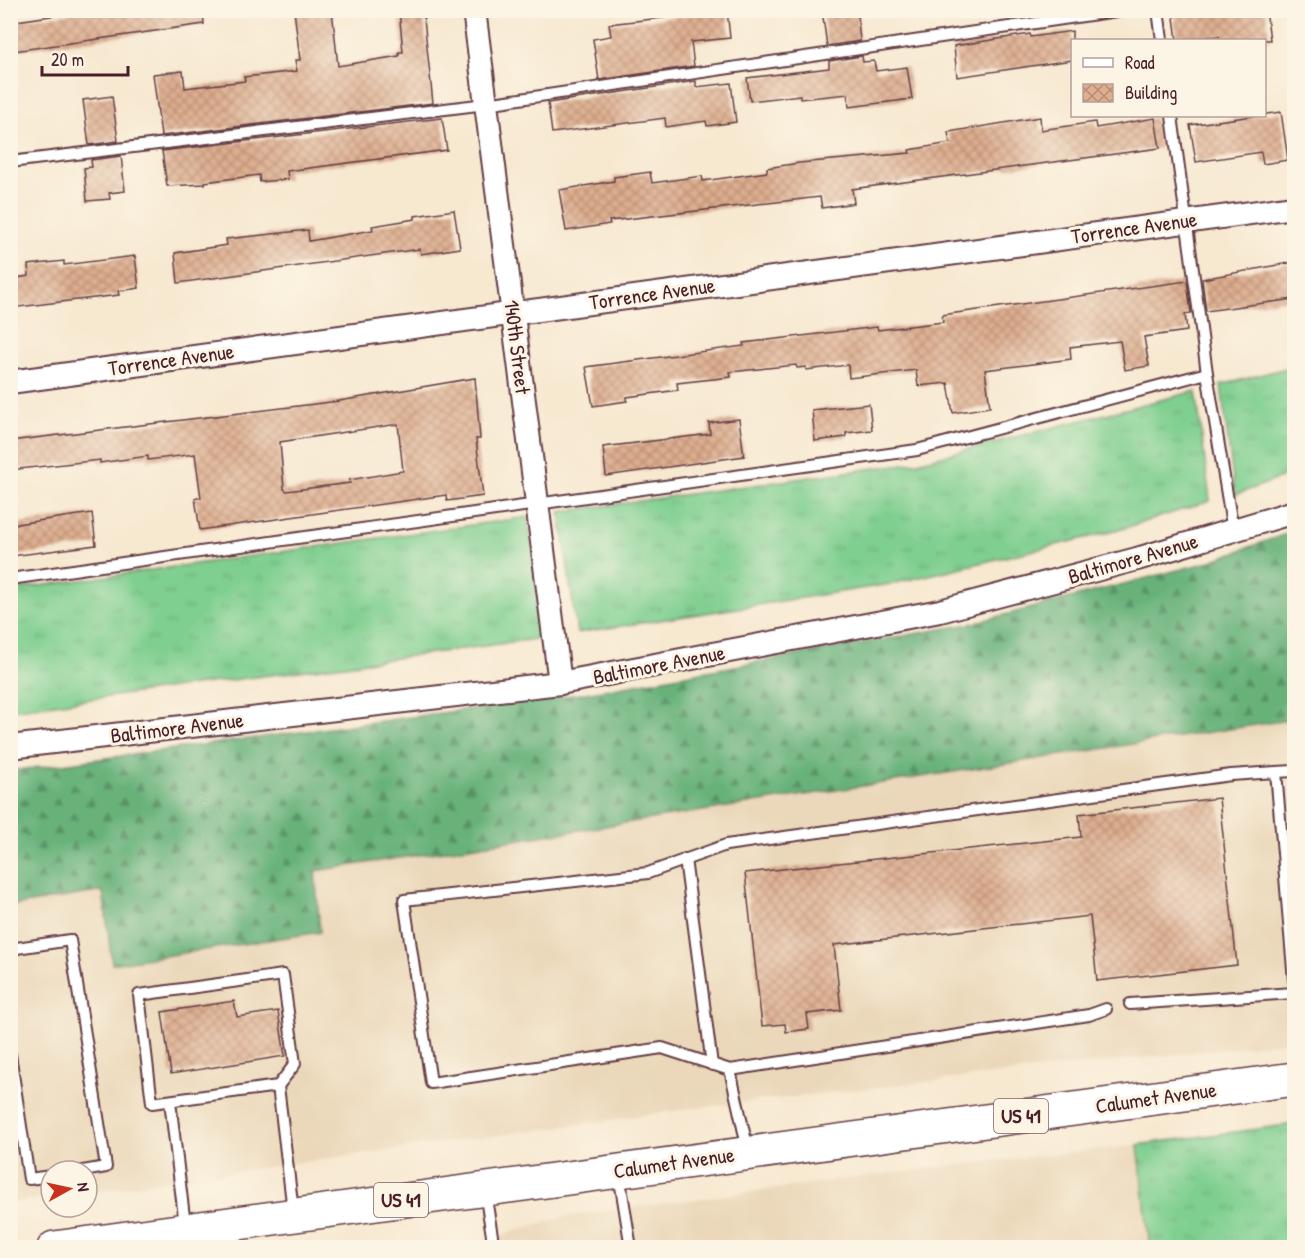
<svg xmlns="http://www.w3.org/2000/svg" width="1305" height="1258" viewBox="0 0 1305 1258" font-family="'Patrick Hand',sans-serif">
	<style>
		.built { fill: #ebd8ba }
		.grass { fill: url(#grass-tufts); stroke: #64775e; stroke-width: 1.5 }
		.forest { fill: url(#forest-firs); stroke: #586852; stroke-width: 1.5 }
		.building { fill: url(#building-cross-hatch); fill-rule: evenodd }
		.lines { fill: none; stroke-linecap: round; stroke-linejoin: round }
		.lane-casing { stroke: #643d44; stroke-width: 14 }
		.street-casing { stroke: #643d44; stroke-width: 26 }
		.primary-casing { stroke: #643d44; stroke-width: 36 }
		.lane { stroke: #fff; stroke-width: 10 }
		.street { stroke: #fff; stroke-width: 22 }
		.primary { stroke: #fff; stroke-width: 33 }
		.labels { text-anchor: middle; stroke-width: 6; stroke-linejoin: round; paint-order: stroke }
		.shield { fill: #fcf5e5; stroke: #7f5f63; stroke-width: 1.5 }
		.shield-label { font-size: 20px; font-weight: bold; fill: #4a1f2b }
		.street-label { font-size: 21px; fill: #4a1f2b; stroke: #fcf5e5 }
	</style>
	<defs>
		<pattern id="grass-tufts" width="24" height="20" patternUnits="userSpaceOnUse" patternTransform="scale(1.5)"><rect width="24" height="20" fill="#7fcf90"/><path d="M3 7l-1-3M5 7V3M7 7l1-3M15 17l-1-3M17 17v-4M19 17l1-3" fill="none" stroke="#6fb17c"/></pattern>
		<pattern id="forest-firs" width="22" height="20" patternUnits="userSpaceOnUse" patternTransform="scale(1.5)"><rect width="22" height="20" fill="#67b27a"/><path d="M5 1l3.5 6h-7zM16 11l3.5 6h-7z" fill="#579064"/></pattern>
		<pattern id="building-cross-hatch" width="8" height="8" patternUnits="userSpaceOnUse" patternTransform="scale(1.5)"><rect width="8" height="8" fill="#deae8f"/><path d="M0 0l8 8M0 8l8-8" fill="none" stroke="#b68d75"/></pattern>
	</defs>
	<rect width="100%" height="100%" fill="#fcf5e5"/>
	<filter id="ink" filterUnits="userSpaceOnUse"><feTurbulence type="fractalNoise" baseFrequency=".0167" numOctaves="2"/><feDisplacementMap in="SourceGraphic" scale="12" xChannelSelector="R" yChannelSelector="G"/><feConvolveMatrix kernelMatrix="1 2 1 2 8 2 1 2 1" color-interpolation-filters="sRGB"/></filter>
	<filter id="wash" filterUnits="userSpaceOnUse"><feTurbulence type="fractalNoise" baseFrequency=".008" numOctaves="4" result="noise"/><feDisplacementMap in="SourceGraphic" scale="24" xChannelSelector="R" yChannelSelector="G"/><feGaussianBlur stdDeviation="1.35" result="paint"/><feColorMatrix in="noise" values="0 0 0 0 0 0 0 0 0 0 0 0 0 0 0 0 0 1.4 0 .05"/><feComposite in="paint" operator="in"/></filter>
	<g filter="url(#wash)">
		<rect width="100%" height="100%" fill="#f7e8d0"/>
		<g class="built">
			<polygon points="1294,719 1294,1041 703,1107 87,1192 87,1171 51,1171 51,1197 11,1203 11,906 103,891 112,963 320,932 314,871"/>
			<polygon points="1138,1145 1150,1247 459,1248 562,1217 930,1168"/>
		</g>
		<g class="grass">
			<polygon points="1294,366 1294,473 1235,495 1221,385"/>
			<polygon points="1196,391 1210,501 1115,531 891,584 577,633 560,512 918,462"/>
			<polygon points="528,517 543,638 11,710 10,590"/>
			<polygon points="1294,1124 1294,1247 1150,1247 1138,1145"/>
		</g>
		<polygon class="forest" points="1294,531 1294,719 315,871 320,932 112,964 103,891 11,906 11,771 580,694 969,624 1205,563"/>
		<g id="blocks">
			<g class="building">
				<polygon points="71,10 203,10 204,24 14,51 10,22 71,13"/>
				<polygon points="294,10 332,10 338,66 399,56 399,52 403,52 399,10 423,10 433,103 161,136 153,74 183,71 185,88 245,81 244,77 297,71 295,60 300,60"/>
				<polygon points="697,10 727,10 730,38 691,42 694,66 599,80 593,39 611,36 609,24 697,14"/>
				<polygon points="822,10 857,10 860,41 827,46"/>
				<polygon points="1173,10 1266,10 1270,40 1220,40 1219,36 1177,40"/>
				<polygon points="1072,31 1072,60 957,77 954,46 1030,34 1031,37"/>
				<polygon points="862,56 863,62 874,61 876,71 907,67 912,99 849,107 848,94 800,99 800,95 750,101 747,78 829,68 829,61"/>
				<polygon points="696,81 696,87 731,83 736,122 707,126 706,121 666,127 665,118 552,133 548,103"/>
				<polygon points="112,96 118,141 89,145 83,100"/>
				<polygon points="1281,112 1288,160 1263,164 1261,152 1196,162 1190,125"/>
				<polygon points="1040,117 1041,130 1095,122 1096,128 1155,118 1160,148 852,189 854,203 822,208 820,197 609,221 610,224 566,231 559,190 614,181 614,177 650,172 652,183 702,176 703,181 767,172 767,168 799,163 910,153 909,150 950,143 948,132"/>
				<polygon points="442,118 447,150 287,171 288,179 260,182 259,175 205,182 205,184 167,186 162,151"/>
				<polygon points="121,156 125,191 109,193 110,199 87,201 84,168 92,167 91,160"/>
				<polygon points="454,210 460,248 421,254 420,249 178,283 175,253 227,245 226,239 308,230 309,241 373,230 372,226 415,219 415,216"/>
				<polygon points="135,256 139,288 118,291 119,295 10,308 10,279 29,276 28,265 64,261 64,265"/>
				<polygon points="1294,262 1294,299 1206,311 1202,279"/>
				<polygon points="1187,281 1191,313 1185,314 1187,331 1144,337 1149,366 1125,370 1120,341 1070,347 1071,359 985,370 990,407 953,413 948,383 918,386 916,370 849,378 848,365 806,370 806,367 797,368 796,365 730,372 731,377 677,383 678,390 627,397 627,401 593,406 586,367 744,346 743,343 877,327 878,330 943,322 942,315"/>
				<path d="M 475,378 L 480,439 L 476,439 L 483,496 L 447,501 L 446,495 L 200,530 L 195,498 L 201,498 L 195,454 L 148,460 L 148,456 L 100,463 L 100,460 L 10,470 L 10,441 L 339,401 ZM 398,424 L 403,471 L 349,480 L 350,483 L 287,491 L 284,489 L 280,442 Z"/>
				<polygon points="869,404 872,430 846,433 846,437 815,441 812,410"/>
				<polygon points="739,419 744,456 606,476 603,447 710,434 709,423"/>
				<polygon points="92,513 96,545 12,556 10,525"/>
				<polygon points="1219,798 1237,965 1097,981 1090,916 834,945 841,1010 807,1014 809,1029 786,1032 785,1024 762,1026 745,873 1081,837 1079,814"/>
				<polygon points="234,1001 237,1017 278,1011 285,1056 171,1074 162,1012"/>
			</g>
		</g>
	</g>
	<g filter="url(#ink)">
		<use href="#blocks" fill-opacity="0" stroke="#643d44" stroke-width="1.5"/>
		<g class="lines">
			<g class="lane-casing">
				<g id="lane">
					<polyline points="1158,10 1162,40"/>
					<polyline points="1172,116 1207,373 1233,531"/>
					<polyline points="10,162 486,104 1124,10"/>
					<polyline points="10,579 917,450 1207,373"/>
					<polyline points="1276,772 1294,771"/>
					<polyline points="685,859 712,1065"/>
					<polyline points="10,949 70,940 106,1167 83,1171"/>
					<polyline points="1130,1004 1294,993"/>
					<polyline points="1106,1009 1089,1015 730,1070 662,1048 431,1083 404,900 648,873 726,845 1231,775 1276,772 1294,981"/>
					<polyline points="10,1054 29,1179 51,1176"/>
					<polyline points="730,1070 748,1150"/>
					<polyline points="278,1086 152,1103 139,995 283,975 295,1064 278,1086 293,1211"/>
					<polyline points="170,1101 185,1225"/>
					<polyline points="619,1174 631,1248"/>
					<polyline points="485,1192 494,1248"/>
				</g>
			</g>
			<g class="street-casing">
				<g id="street">
					<polyline points="474,10 560,683"/>
					<polyline points="10,382 1294,207"/>
					<polyline points="10,747 560,683 940,611 1137,559 1294,512"/>
				</g>
			</g>
			<g class="primary-casing">
				<polyline id="primary" points="54,1248 1294,1079"/>
			</g>
			<use href="#lane" class="lane"/>
			<use href="#street" class="street"/>
			<use href="#primary" class="primary"/>
		</g>
	</g>
	<g class="labels">
		<g class="shield">
			<rect x="994" y="1099" width="54" height="34" rx="4.5"/>
			<rect x="374" y="1183" width="54" height="34" rx="4.5"/>
		</g>
		<g class="shield-label">
			<text x="1021" y="1123">US 41</text>
			<text x="401" y="1207">US 41</text>
		</g>
		<g class="street-label">
			<text transform="translate(1134 228) rotate(-8)" y="7">Torrence Avenue</text>
			<text transform="translate(652 294) rotate(-8)" y="7">Torrence Avenue</text>
			<text transform="translate(517 347) rotate(83)" y="7">140th Street</text>
			<text transform="translate(171 360) rotate(-8)" y="7">Torrence Avenue</text>
			<text transform="translate(1133 559) rotate(-16)" y="7">Baltimore Avenue</text>
			<text transform="translate(659 665) rotate(-11)" y="7">Baltimore Avenue</text>
			<text transform="translate(177 728) rotate(-7)" y="7">Baltimore Avenue</text>
			<text transform="translate(1156 1098) rotate(-8)" y="7">Calumet Avenue</text>
			<text transform="translate(674 1163) rotate(-8)" y="7">Calumet Avenue</text>
		</g>
	</g>
	<rect width="1305" height="1258" fill="none" stroke="#fcf5e5" stroke-width="36"/>
	<rect x="1071" y="39" width="195" height="78" fill="#fcf5e5" stroke="#b59f9b" stroke-width="1.5"/>
	<rect x="1083" y="58" width="30" height="9" fill="#ffffff" stroke="#b59f9b" stroke-width="1.5"/>
	<text x="1125" y="69" font-size="18" fill="#4a1f2b">Road</text>
	<rect x="1083" y="84" width="30" height="18" fill="url(#building-cross-hatch)" stroke="#b59f9b" stroke-width="1.5"/>
	<text x="1125" y="99" font-size="18" fill="#4a1f2b">Building</text>
	<g transform="translate(69 1189) rotate(82)"><circle r="28" fill="#fcf5e5" stroke="#b59f9b" stroke-width="1.5"/>
	<path d="M0-4.5L10 22L0 15L-10 22Z" fill="#c8321e"/>
	<text y="-9" font-size="16" font-weight="bold" text-anchor="middle" fill="#4a1f2b">N</text>
	</g>
	<path d="M42 66v9h86v-9" fill="none" stroke="#4a1f2b" stroke-width="3"/>
	<text x="51" y="66" font-size="18" fill="#4a1f2b" stroke="#fcf5e5" stroke-width="4.5" paint-order="stroke">20 m</text>
</svg>
